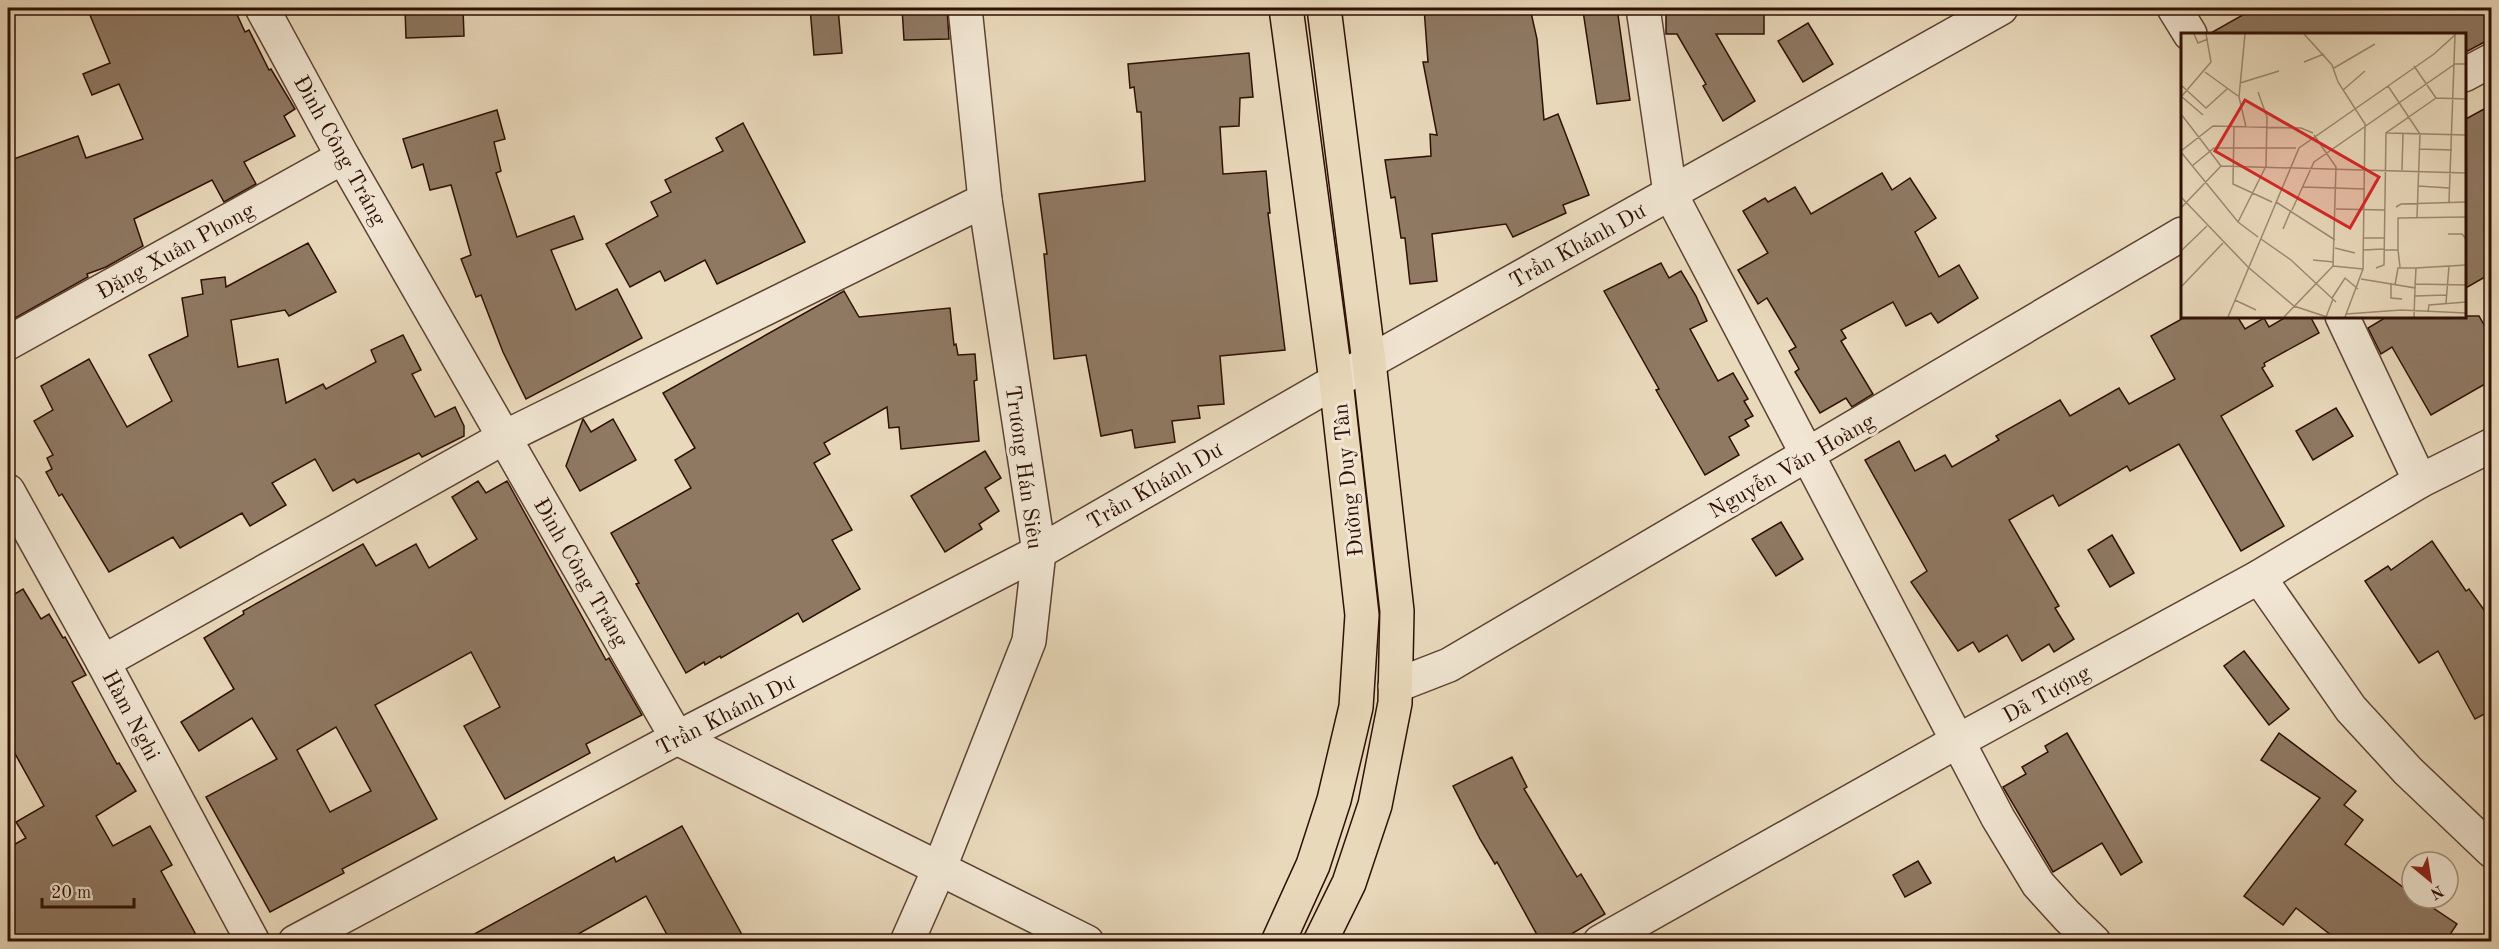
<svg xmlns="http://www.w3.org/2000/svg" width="2499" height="949" viewBox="0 0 2499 949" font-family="'Old Standard TT',serif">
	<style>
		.building { fill: #8f7963; stroke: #2e1004; stroke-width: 1.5; fill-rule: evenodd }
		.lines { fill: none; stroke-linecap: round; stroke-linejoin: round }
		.minor-casing { stroke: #5d4232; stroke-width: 36 }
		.major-casing { stroke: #2e1004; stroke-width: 36 }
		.minor { stroke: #f1e6d3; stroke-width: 33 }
		.major { stroke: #e9d9bb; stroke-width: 33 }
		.labels { text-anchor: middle; stroke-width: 6; stroke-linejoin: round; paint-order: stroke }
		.street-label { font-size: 22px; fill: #2e1004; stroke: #f1e6d3 }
		.inset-road { fill: none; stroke: #9e8972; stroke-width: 1.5 }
		.view { fill: #d62828; fill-opacity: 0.15; stroke: #d62828; stroke-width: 3 }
		.inset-edge { fill: none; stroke: #2e1004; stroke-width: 3 }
	</style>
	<rect width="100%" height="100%" fill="#e9d9bb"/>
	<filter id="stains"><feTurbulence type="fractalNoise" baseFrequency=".00333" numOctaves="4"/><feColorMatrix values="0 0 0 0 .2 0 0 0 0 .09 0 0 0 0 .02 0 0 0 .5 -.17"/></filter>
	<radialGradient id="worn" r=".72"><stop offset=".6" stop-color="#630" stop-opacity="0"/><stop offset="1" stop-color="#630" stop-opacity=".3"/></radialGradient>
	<g class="building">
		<polygon points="87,8 234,8 245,32 249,30 269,70 271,69 295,109 284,116 295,136 244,162 256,184 224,202 212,180 134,219 143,246 106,267 87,274 88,277 8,322 8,161 78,136 86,158 143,139 119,84 92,95 83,74 110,63"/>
		<polygon points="405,8 463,8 464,36 406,38"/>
		<polygon points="810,8 838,8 842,53 814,55"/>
		<polygon points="902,8 947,8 949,39 904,40"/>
		<polygon points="1424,8 1530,8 1537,39 1544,120 1558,114 1589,195 1563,205 1566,213 1513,237 1506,224 1432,234 1437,281 1410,284 1405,238 1401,238 1395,197 1391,198 1385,160 1431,156 1430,134 1437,135 1423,62 1428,62"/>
		<polygon points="1605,8 1617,8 1630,100 1597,104 1583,11"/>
		<polygon points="1666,8 1764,8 1764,34 1716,34 1755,101 1723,121 1703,86 1706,84 1677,34 1666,34"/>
		<polygon points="2255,8 2492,8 2492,38 2464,53 2464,34 2209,34"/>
		<polygon points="1808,23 1833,64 1803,82 1778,41"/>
		<polygon points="1249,53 1253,97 1240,98 1239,126 1220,127 1223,174 1266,171 1270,213 1268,213 1285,350 1220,356 1224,404 1198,406 1200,418 1172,421 1175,442 1135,448 1132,430 1101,436 1086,355 1054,359 1044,254 1047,254 1039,194 1145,181 1141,112 1137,112 1134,87 1130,88 1128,64"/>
		<polygon points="2484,109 2492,122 2492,273 2464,289 2464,120"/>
		<polygon points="497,110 505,139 494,142 501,171 496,173 517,237 574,216 583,239 551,250 576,310 617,289 642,338 526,399 503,352 481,295 476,297 461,259 471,255 451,185 430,190 423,164 412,168 403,139"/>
		<polygon points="743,123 805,242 717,284 705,260 665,281 660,271 630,287 606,244 658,216 651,202 671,192 665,180 723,151 716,138"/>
		<polygon points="1882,173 1892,190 1910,178 1936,218 1915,232 1939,277 1959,265 1978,298 1938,323 1931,313 1906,326 1893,302 1841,330 1846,338 1841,341 1873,394 1852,407 1846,398 1820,413 1795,372 1799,369 1789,351 1796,347 1767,298 1758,304 1738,270 1768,253 1743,211 1765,198 1768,202 1795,187 1811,214"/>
		<polygon points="308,243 336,292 289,316 285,310 231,320 238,367 278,359 286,403 323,384 326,389 376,362 371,350 403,335 421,370 412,374 435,417 455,407 464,426 464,436 422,457 419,453 357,483 354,479 333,491 315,459 272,483 286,505 250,526 242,513 180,548 173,537 109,572 62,494 59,496 46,472 52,469 47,458 53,455 34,421 53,410 41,386 89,359 127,427 172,401 149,355 188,336 182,298 203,294 201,280 225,277 226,287"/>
		<polygon points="1661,263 1669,278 1681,271 1696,296 1707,321 1690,329 1718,381 1733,373 1748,399 1744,401 1753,416 1745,420 1749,426 1729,437 1739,455 1705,475 1656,390 1659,389 1604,291"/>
		<polygon points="844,291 859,317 950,308 954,345 956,344 958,355 975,354 977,380 974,381 979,441 901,449 899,427 889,428 887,407 824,443 830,454 814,463 852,530 832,540 860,589 803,622 798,613 721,658 720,656 705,665 704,662 686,673 636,584 639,583 611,533 691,488 675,460 695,448 663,393"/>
		<polygon points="2187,316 2237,316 2245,329 2264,318 2269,327 2288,316 2310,316 2319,333 2264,363 2265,366 2262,368 2273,386 2221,416 2284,526 2241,551 2179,444 2130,471 2127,466 2059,506 2053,495 2009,520 2059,606 2055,608 2074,639 2054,652 2049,644 2022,661 2007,635 1979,652 1973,642 1958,651 1911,582 1927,571 1865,460 1899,441 1915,471 1945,455 1952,467 1999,440 1996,436 2060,400 2070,416 2119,388 2129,404 2175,379 2151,336"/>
		<polygon points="2388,316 2479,316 2492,339 2492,380 2431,415 2392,347 2381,354 2368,328"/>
		<polygon points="2336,408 2353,436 2313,460 2296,431"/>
		<polygon points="583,419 591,432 613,419 636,460 580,491 566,466"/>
		<polygon points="985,451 1001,478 985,488 999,511 979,524 982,529 945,552 911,496"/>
		<path d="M 478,481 L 486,493 L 507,481 L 606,660 L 609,658 L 642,715 L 586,744 L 590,753 L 505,799 L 464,726 L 500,707 L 471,652 L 375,705 L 437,819 L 342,869 L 344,873 L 270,912 L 206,797 L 277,759 L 252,718 L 199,751 L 181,722 L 234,689 L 204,638 L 244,614 L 243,611 L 363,544 L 376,566 L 416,544 L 429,568 L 477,539 L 452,497 ZM 336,727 L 371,791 L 330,812 L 297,750 Z"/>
		<polygon points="1781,522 1803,559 1776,576 1752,539"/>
		<polygon points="2112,535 2134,573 2110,587 2088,550"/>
		<polygon points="2432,541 2466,591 2469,589 2492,621 2492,710 2475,719 2438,651 2419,663 2365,581 2388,566 2391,570"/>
		<polygon points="23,589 41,619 49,614 63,638 65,637 86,675 72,682 117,764 119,763 136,791 96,816 113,846 150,826 172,865 161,871 200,942 8,942 8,848 26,838 16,822 44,806 8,741 8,598"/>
		<polygon points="2244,651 2289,709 2269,725 2224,666"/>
		<polygon points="2067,733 2142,862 2121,875 2102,843 2053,872 2003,787 2026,774 2022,767 2048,752 2045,746"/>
		<polygon points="2279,733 2356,791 2344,805 2363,820 2345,844 2412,894 2412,898 2418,898 2457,924 2445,942 2340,942 2296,908 2283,925 2244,896 2320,798 2261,760"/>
		<polygon points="1512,757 1527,787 1524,789 1577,877 1581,874 1605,914 1558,942 1541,942 1497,862 1495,864 1480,839 1453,786"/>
		<polygon points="682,826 746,942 671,942 646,896 564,942 460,942 614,857 616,862"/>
		<polygon points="1918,861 1931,883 1905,897 1893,875"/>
	</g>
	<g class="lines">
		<g class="minor-casing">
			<g id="minor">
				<polyline points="262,8 343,157 677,738 1087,942"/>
				<polyline points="1643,8 1670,193 1998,818 2038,884 2067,916 2094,942"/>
				<polyline points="2174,8 2190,34"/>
				<polyline points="2464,75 2492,60"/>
				<polyline points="2342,316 2420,481"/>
				<polyline points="8,343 343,157"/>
				<polyline points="8,491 103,662 253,942"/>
				<polyline points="2259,577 2351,709 2408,771 2492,851"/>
				<polyline points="103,662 505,437 985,200"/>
				<polyline points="1395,686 1449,665 2182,234"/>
				<polyline points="295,942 677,738 1039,552 1369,362 2001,8"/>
				<polyline points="907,942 940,867 1029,641 1039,552 985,200 965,8"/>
				<polyline points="1600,942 1958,741 2259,577 2420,481 2492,445"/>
			</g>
		</g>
		<g class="major-casing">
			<g id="major">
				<polyline points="1278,942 1313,865 1334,800 1356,707 1362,615 1336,381 1286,8"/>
				<polyline points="1320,942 1349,883 1375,805 1395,703 1397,611 1369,362 1324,8"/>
			</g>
		</g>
		<use href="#minor" class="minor"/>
		<use href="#major" class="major"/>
	</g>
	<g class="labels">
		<g class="street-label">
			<text transform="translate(341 150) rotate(61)" y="8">Đinh Công Tráng</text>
			<text transform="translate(1577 245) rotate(-29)" y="8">Trần Khánh Dư</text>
			<text transform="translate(175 250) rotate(-29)" y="8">Đặng Xuân Phong</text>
			<text transform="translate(1791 465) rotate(-30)" y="8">Nguyễn Văn Hoàng</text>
			<text transform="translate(1025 467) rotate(82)" y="8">Trương Hán Siêu</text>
			<text transform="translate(1347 480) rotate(-96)" y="8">Đường Duy Tân</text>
			<text transform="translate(1154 485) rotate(-30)" y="8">Trần Khánh Dư</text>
			<text transform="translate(582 572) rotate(60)" y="8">Đinh Công Tráng</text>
			<text transform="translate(2046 693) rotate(-29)" y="8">Dã Tượng</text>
			<text transform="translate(725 714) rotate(-27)" y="8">Trần Khánh Dư</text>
			<text transform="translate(132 715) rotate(62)" y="8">Hàm Nghi</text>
		</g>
	</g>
	<g transform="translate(2181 33)">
		<rect width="285" height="285" fill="#e9d9bb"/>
		<path class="inset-road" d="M 13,1 L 17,10 L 27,6M 64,1 L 58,64 L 65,94M 123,1 L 151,32 L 157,49 L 184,91 L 182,236 L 164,284M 123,29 L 143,21M 233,33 L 255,65M 153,35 L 194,11M 24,39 L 57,63M 59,50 L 98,38M 0,52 L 25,75 L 46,56M 207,53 L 239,101 L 236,184M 162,57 L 184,38M 0,64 L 30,29 L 25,1M 1,64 L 22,82M 255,65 L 285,66M 0,81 L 40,133M 53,94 L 52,151 L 91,169M 206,100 L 285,102M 238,116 L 271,117M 0,118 L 32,93 L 120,95 L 132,100M 0,119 L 57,189 L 77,204M 11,133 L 33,115 L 115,115M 221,137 L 222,100M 237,153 L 268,155M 122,154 L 184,156M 0,164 L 67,234 L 113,273 L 146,284M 95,169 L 154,207M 268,169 L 274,2M 215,174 L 220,171 L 285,169M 0,175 L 40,133 L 285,140M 155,176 L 204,177M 111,177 L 133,129 L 274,31 L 285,31M 57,189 L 85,133 L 86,84 L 77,59M 102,196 L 110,177M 267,201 L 281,201 L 285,206M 183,205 L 203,205M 80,206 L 110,227 L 155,269M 154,215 L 174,220M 182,217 L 203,216M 203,217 L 217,217 L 219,234M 217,217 L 217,185 L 285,184M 0,218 L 26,193M 132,227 L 153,229M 152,233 L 182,236M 195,235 L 203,232 L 205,100 L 255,65M 180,246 L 234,255 L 233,284M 210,250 L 210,265 L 221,266M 234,251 L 285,252M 214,252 L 217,235 L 235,235M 0,254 L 42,210M 234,255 L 235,235 L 285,232M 234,263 L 265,262M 151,265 L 164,245 L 177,256M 54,267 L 75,277M 265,270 L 268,233M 247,279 L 248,272 L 285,269M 165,281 L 220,277 L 285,280M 47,284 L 118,115 L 253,21 L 275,1M 103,284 L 152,233 L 155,134 L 133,102M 145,284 L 152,266"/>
		<path class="view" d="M 64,67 L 198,144 L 169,195 L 34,118 Z"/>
		<rect width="285" height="285" class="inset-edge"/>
	</g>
	<rect width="2499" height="949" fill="none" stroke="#e9d9bb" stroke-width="30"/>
	<rect x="9" y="9" width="2481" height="931" fill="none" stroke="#2e1004" stroke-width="3"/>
	<rect x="15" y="15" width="2469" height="919" fill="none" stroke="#2e1004" stroke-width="1.5"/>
	<g transform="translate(2430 880) rotate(150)"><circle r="28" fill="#f1e6d3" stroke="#a39080" stroke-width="1.5"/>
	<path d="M0-4.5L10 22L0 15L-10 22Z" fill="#8f2418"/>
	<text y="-9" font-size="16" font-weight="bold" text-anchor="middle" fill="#2e1004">N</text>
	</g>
	<path d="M42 898v9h92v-9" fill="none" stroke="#2e1004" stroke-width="3"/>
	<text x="51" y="898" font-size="18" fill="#2e1004" stroke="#f1e6d3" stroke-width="4.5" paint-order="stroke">20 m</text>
	<rect width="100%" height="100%" filter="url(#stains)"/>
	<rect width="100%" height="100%" fill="url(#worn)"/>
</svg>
